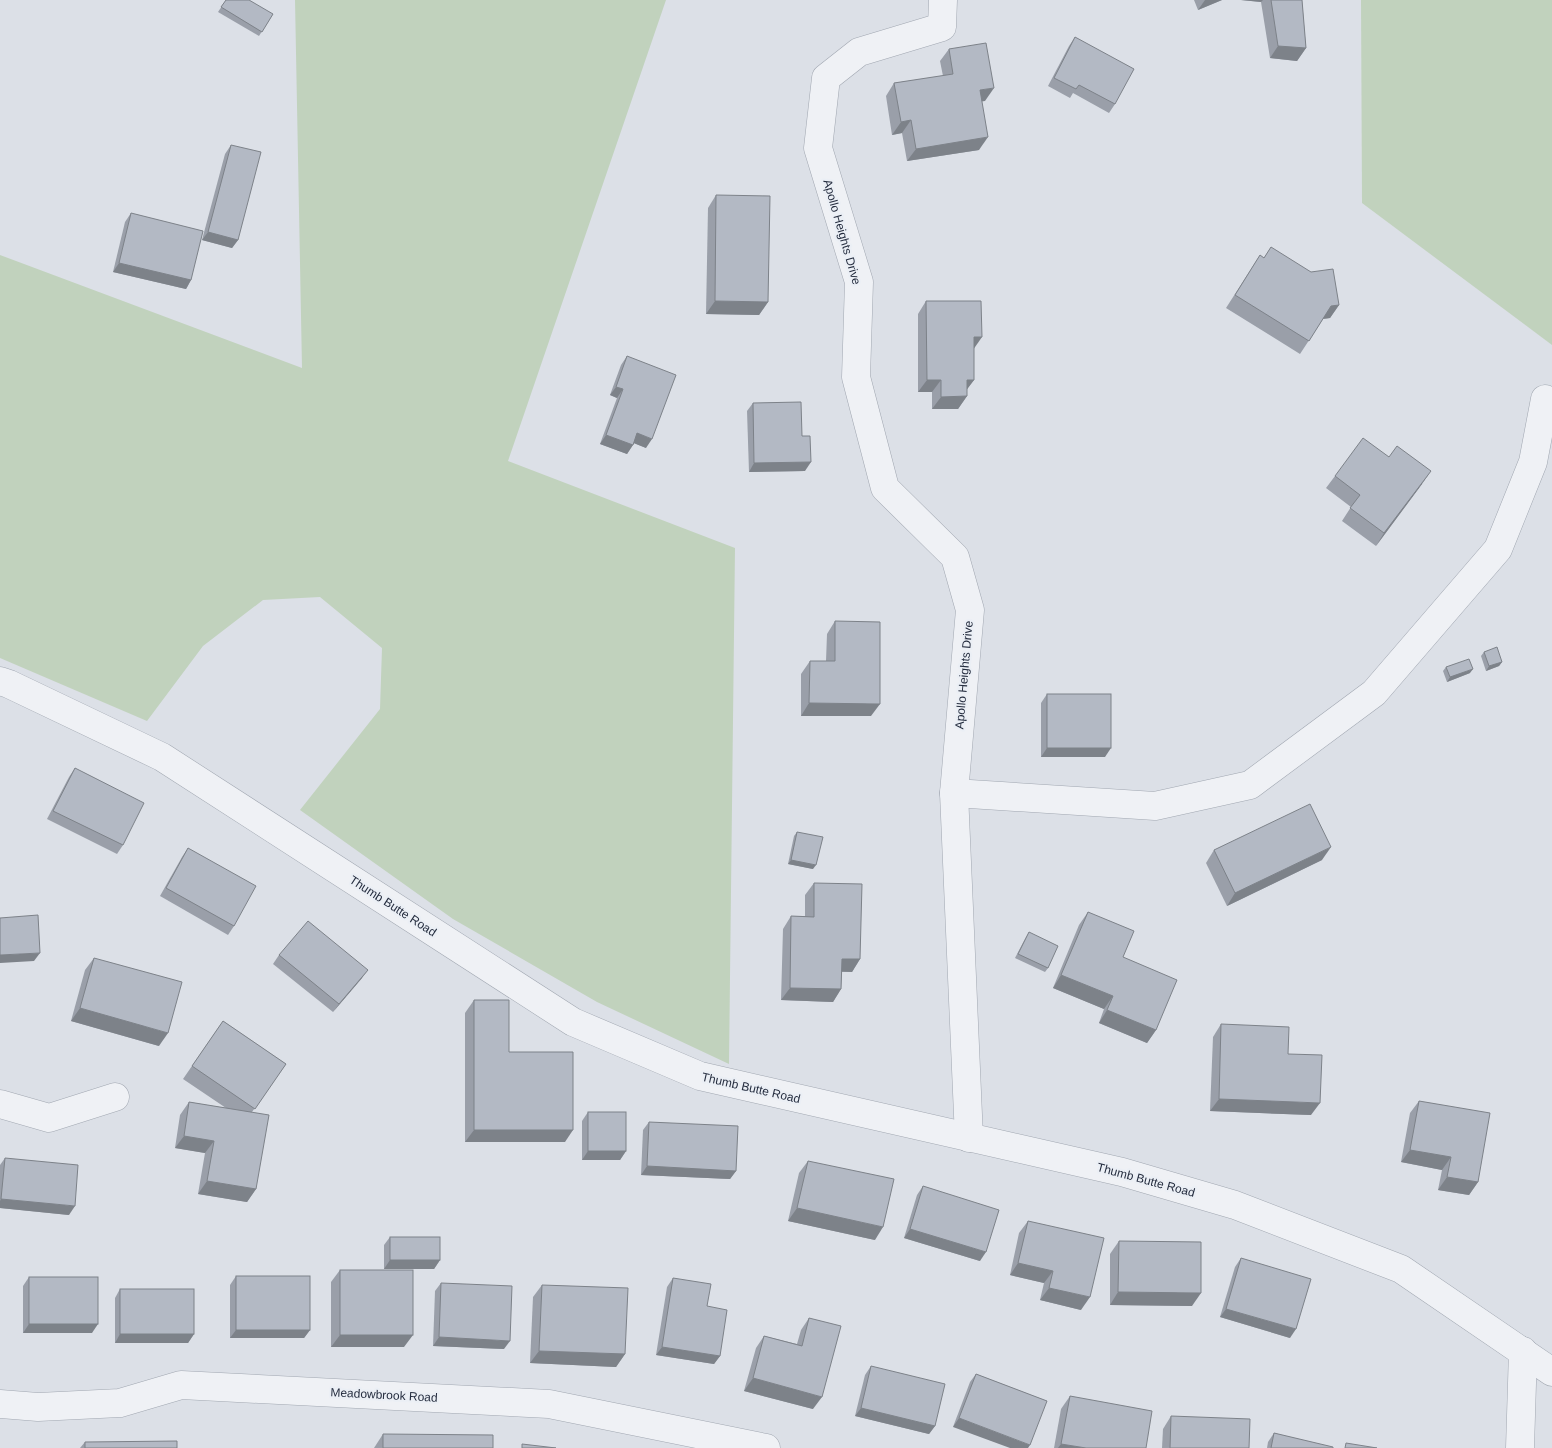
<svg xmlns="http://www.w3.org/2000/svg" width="1552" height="1448" viewBox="0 0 1552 1448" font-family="Arial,sans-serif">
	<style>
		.green { fill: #c1d2bd }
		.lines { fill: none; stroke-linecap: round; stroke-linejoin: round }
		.minor-casing { stroke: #a1a7b1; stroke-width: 29 }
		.minor { stroke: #eff1f5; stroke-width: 28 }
		.wall { fill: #9a9fa9 }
		.shaded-wall { fill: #7d8289 }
		.building { fill: #b3b9c4; stroke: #7d8289 }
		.labels { text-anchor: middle; stroke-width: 4.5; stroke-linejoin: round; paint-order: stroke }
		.street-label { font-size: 12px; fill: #252d3f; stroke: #ebeff5 }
	</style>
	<rect width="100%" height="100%" fill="#dce0e7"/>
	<g class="green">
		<polygon points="295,0 666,0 508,461 735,548 729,1064 597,1002 453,919 300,810 380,709 382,648 320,597 263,600 203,646 147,721 0,658 0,255 302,368"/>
		<polygon points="1361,0 1552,0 1552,345 1362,203"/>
	</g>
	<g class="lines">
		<g class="minor-casing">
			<g id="minor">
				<polyline points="943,0 942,27 859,52 826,78 818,148 859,282 856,377 885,488 955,557 970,610 954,793 969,1138"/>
				<polyline points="0,681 9,684 162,757 573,1022 700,1076 1122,1172 1235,1205 1401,1269 1552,1372"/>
				<polyline points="954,793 1155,806 1250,785 1374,693 1498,549 1533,462 1545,399"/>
				<polyline points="0,1104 49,1118 115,1097"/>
				<polyline points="0,1404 38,1407 120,1403 181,1385 549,1404 766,1448"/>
				<polyline points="1520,1448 1523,1351"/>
			</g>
		</g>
		<use href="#minor" class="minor"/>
	</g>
	<g class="wall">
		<polygon points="226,0 273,14 259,36 218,12"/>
		<polygon points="1194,0 1222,0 1198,10"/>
		<polygon points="1241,0 1302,0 1306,48 1297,61 1270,58 1261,2"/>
		<polygon points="1075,37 1115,104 1109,113 1073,93 1070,98 1048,86 1069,46"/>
		<polygon points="949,49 985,101 982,101 979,150 907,161 902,133 892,135 886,96 894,83 943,76 940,61"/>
		<polygon points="231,145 238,240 232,248 202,240 225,154"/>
		<polygon points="716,195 768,302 759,315 706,314 708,208"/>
		<polygon points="131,213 191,280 186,289 113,272 125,222"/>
		<polygon points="1271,247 1339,305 1330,318 1323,319 1300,354 1226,308 1260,255 1264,258"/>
		<polygon points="926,301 974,349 974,380 967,389 967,396 958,409 932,409 932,392 918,392 918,314"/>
		<polygon points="627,356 646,448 634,443 627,454 600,444 617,398 610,395 621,365"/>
		<polygon points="753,403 802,436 805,471 749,472 747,411"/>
		<polygon points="1335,476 1422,484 1376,546 1342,521 1351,507 1326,488"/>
		<polygon points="835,621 871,716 801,716 801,674 810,661 826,661 827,634"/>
		<polygon points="1484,652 1502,662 1499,666 1486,671 1481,656"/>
		<polygon points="1446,667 1470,673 1447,682 1443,671"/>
		<polygon points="1047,694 1105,757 1041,757 1041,703"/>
		<polygon points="75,768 123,845 117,854 47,819 69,777"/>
		<polygon points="797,832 813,869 788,864 794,836"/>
		<polygon points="188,848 234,926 228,935 160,896 182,857"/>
		<polygon points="1214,850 1322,860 1227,906 1206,863"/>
		<polygon points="814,883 860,959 852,972 842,972 841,989 833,1002 781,1000 783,929 791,916 805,916 805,895"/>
		<polygon points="1088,912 1123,957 1156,1030 1147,1043 1099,1023 1104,1009 1053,988 1079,925"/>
		<polygon points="1029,932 1048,968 1045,972 1015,958 1026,937"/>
		<polygon points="279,955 362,978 333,1012 273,964"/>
		<polygon points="94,958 159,1046 71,1021 85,970"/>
		<polygon points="474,1000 509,1052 565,1142 465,1142 465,1013"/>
		<polygon points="223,1021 286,1064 252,1112 256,1189 247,1202 198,1194 205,1153 175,1148 180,1115 189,1102 226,1108 183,1079"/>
		<polygon points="1221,1024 1311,1115 1210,1111 1213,1037"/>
		<polygon points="1419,1101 1478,1182 1469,1195 1438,1190 1442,1170 1401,1162 1410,1113"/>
		<polygon points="588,1112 626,1151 620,1160 582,1160 582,1121"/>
		<polygon points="649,1122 736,1171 730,1179 641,1175 643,1130"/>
		<polygon points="5,1158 69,1215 0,1208 0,1165"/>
		<polygon points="808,1161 875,1240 788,1221 799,1173"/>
		<polygon points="923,1186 980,1261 904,1238 917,1195"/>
		<polygon points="1028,1221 1081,1310 1040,1300 1044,1283 1010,1275 1019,1233"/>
		<polygon points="390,1237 440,1260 434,1269 384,1269 384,1245"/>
		<polygon points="1119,1241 1192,1306 1110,1305 1110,1254"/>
		<polygon points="1241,1258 1290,1338 1220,1317 1235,1267"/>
		<polygon points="340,1270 404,1347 331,1347 331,1282"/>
		<polygon points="236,1276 310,1330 304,1338 230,1338 230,1285"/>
		<polygon points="29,1277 92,1333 23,1333 23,1286"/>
		<polygon points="673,1278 707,1306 720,1356 714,1364 656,1355 667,1287"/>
		<polygon points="441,1283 504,1349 433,1346 435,1291"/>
		<polygon points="542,1285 625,1354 616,1367 530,1363 533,1297"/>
		<polygon points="120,1289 194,1334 188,1343 115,1343 115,1298"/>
		<polygon points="809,1318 813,1409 744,1391 756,1348 764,1336 797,1344 801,1330"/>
		<polygon points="871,1366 935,1426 929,1434 855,1416 865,1375"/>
		<polygon points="976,1374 1047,1401 953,1427 970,1382"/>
		<polygon points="1070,1396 1146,1448 1054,1448 1061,1409"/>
		<polygon points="1171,1416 1249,1448 1162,1448 1163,1429"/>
		<polygon points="1274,1433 1333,1448 1267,1448 1268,1442"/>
		<polygon points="383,1434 493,1448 374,1448"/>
		<polygon points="85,1442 177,1448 80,1448"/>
	</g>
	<g class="shaded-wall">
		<polygon points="1205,0 1222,0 1198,10"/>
		<polygon points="1241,0 1263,0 1261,2"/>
		<polygon points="1278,46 1306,48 1297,61 1270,58"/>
		<polygon points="994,88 985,101 971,103 980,90"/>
		<polygon points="911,120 902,133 892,135 901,122"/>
		<polygon points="988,137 979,150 907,161 916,149"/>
		<polygon points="208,232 238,240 232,248 202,240"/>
		<polygon points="119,263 191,280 186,289 113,272"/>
		<polygon points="715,301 768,302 759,315 706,314"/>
		<polygon points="1339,305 1330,318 1322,319 1331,306"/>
		<polygon points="974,337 982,337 973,350"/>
		<polygon points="927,380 941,380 932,392 918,392"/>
		<polygon points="967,380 974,380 965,392"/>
		<polygon points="616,387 623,389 617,398 610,395"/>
		<polygon points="967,396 958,409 932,409 941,397"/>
		<polygon points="637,433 652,439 646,448 631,442"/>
		<polygon points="606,435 633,445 627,454 600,444"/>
		<polygon points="811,462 805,471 749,472 754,463"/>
		<polygon points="1431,471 1422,484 1376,546 1384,533"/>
		<polygon points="1502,662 1499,666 1486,671 1489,666"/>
		<polygon points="1473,669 1470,673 1447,682 1450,677"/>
		<polygon points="809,703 880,704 871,716 801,716"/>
		<polygon points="1047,748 1111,748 1105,757 1041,757"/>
		<polygon points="1331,847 1322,860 1227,906 1235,893"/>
		<polygon points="791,860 816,865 813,869 788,864"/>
		<polygon points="40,953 34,961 0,963 0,955"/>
		<polygon points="842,959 860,959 852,972 833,971"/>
		<polygon points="368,970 362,978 333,1012 339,1004"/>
		<polygon points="1061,975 1113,996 1104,1009 1053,988"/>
		<polygon points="790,988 841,989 833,1002 781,1000"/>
		<polygon points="80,1008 168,1033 159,1046 71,1021"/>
		<polygon points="1107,1010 1156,1030 1147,1043 1099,1023"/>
		<polygon points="1219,1099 1320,1103 1311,1115 1210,1111"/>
		<polygon points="474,1130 573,1130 565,1142 465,1142"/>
		<polygon points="184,1136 214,1141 205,1153 175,1148"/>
		<polygon points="1410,1150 1451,1157 1442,1170 1401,1162"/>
		<polygon points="588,1151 626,1151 620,1160 582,1160"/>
		<polygon points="647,1166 736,1171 730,1179 641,1175"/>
		<polygon points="1447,1177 1478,1182 1469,1195 1438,1190"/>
		<polygon points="207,1181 256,1189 247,1202 198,1194"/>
		<polygon points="1,1199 75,1206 69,1215 0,1208 0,1201"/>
		<polygon points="797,1208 883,1227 875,1240 788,1221"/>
		<polygon points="910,1229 986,1252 980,1261 904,1238"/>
		<polygon points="390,1260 440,1260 434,1269 384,1269"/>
		<polygon points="1018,1263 1053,1271 1044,1283 1010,1275"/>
		<polygon points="1049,1288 1090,1297 1081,1310 1040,1300"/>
		<polygon points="1118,1292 1201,1293 1192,1306 1110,1305"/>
		<polygon points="1226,1309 1296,1329 1290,1338 1220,1317"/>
		<polygon points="29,1324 98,1324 92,1333 23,1333"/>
		<polygon points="236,1330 310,1330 304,1338 230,1338"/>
		<polygon points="120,1334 194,1334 188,1343 115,1343"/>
		<polygon points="340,1335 413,1335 404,1347 331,1347"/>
		<polygon points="439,1337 510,1341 504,1349 433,1346"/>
		<polygon points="662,1347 720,1356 714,1364 656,1355"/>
		<polygon points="539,1351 625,1354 616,1367 530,1363"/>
		<polygon points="753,1378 822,1397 813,1409 744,1391"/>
		<polygon points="861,1408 935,1426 929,1434 855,1416"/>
		<polygon points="959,1418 1030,1445 1028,1448 1010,1448 953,1427"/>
		<polygon points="1061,1444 1086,1448 1058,1448"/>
	</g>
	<g class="building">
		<polygon points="226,0 249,0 273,14 262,32 221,7"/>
		<polygon points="1271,0 1302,0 1306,48 1278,46"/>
		<polygon points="1075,37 1134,69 1115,104 1079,85 1076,89 1054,78"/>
		<polygon points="986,43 994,88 980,90 988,137 916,149 911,120 901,122 894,83 953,74 949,49"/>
		<polygon points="231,145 261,152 238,240 208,232"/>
		<polygon points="716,195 770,196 768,302 715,301"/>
		<polygon points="131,213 203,231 191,280 119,263"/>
		<polygon points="1271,247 1311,272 1333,269 1339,305 1331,306 1309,341 1235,295 1260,255 1264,258"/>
		<polygon points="926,301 981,301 982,337 974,337 974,380 967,380 967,396 941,397 941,380 927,380"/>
		<polygon points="627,356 676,375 652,439 637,433 633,445 606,435 623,389 616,387"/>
		<polygon points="801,402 802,436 810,436 811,462 754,463 753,403"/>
		<polygon points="1363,438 1389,457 1397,446 1431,471 1384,533 1350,508 1360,495 1335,476"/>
		<polygon points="835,621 880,622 880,704 809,703 810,661 835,661"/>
		<polygon points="1497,647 1502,662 1489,666 1484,652"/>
		<polygon points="1469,659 1473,669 1450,677 1446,667"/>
		<rect x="1047" y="694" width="64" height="54"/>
		<polygon points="75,768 144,803 123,845 53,811"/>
		<polygon points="1310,804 1331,847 1235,893 1214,850"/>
		<polygon points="797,832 823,837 816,865 791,860"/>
		<polygon points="188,848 256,886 234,926 166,888"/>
		<polygon points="814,883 862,884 860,959 842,959 841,989 790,988 791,916 814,917"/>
		<polygon points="1088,912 1134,931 1123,957 1177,980 1156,1030 1107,1010 1113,996 1061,975"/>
		<polygon points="38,915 40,953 0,955 0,918"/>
		<polygon points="308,921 368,970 339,1004 279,955"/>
		<polygon points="1029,932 1058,946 1048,968 1018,954"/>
		<polygon points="94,958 182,982 168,1033 80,1008"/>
		<polygon points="474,1000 509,1000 509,1052 573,1052 573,1130 474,1130"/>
		<polygon points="223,1021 286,1064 255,1109 192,1066"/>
		<polygon points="1221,1024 1289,1027 1288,1054 1322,1055 1320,1103 1219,1099"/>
		<polygon points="1419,1101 1490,1113 1478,1182 1447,1177 1451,1157 1410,1150"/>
		<polygon points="189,1102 269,1115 256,1189 207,1181 214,1141 184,1136"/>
		<rect x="588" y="1112" width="38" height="39"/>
		<polygon points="649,1122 738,1126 736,1171 647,1166"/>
		<polygon points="5,1158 78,1165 75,1206 1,1199"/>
		<polygon points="808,1161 894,1179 883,1227 797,1208"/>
		<polygon points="923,1186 999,1210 986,1252 910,1229"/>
		<polygon points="1028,1221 1104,1238 1090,1297 1049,1288 1053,1271 1018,1263"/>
		<rect x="390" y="1237" width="50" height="23"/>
		<polygon points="1119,1241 1201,1242 1201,1293 1118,1292"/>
		<polygon points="1241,1258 1311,1279 1296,1329 1226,1309"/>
		<rect x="340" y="1270" width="73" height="65"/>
		<rect x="236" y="1276" width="74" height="54"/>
		<rect x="29" y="1277" width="69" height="47"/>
		<polygon points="673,1278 711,1284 707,1306 727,1310 720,1356 662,1347"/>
		<polygon points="441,1283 512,1286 510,1341 439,1337"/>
		<polygon points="542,1285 628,1288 625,1354 539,1351"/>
		<rect x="120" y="1289" width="74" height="45"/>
		<polygon points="809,1318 841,1326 822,1397 753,1378 764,1336 802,1346"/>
		<polygon points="871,1366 945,1384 935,1426 861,1408"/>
		<polygon points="976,1374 1047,1401 1030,1445 959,1418"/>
		<polygon points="1070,1396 1152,1411 1146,1448 1086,1448 1061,1444"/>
		<polygon points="1171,1416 1250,1419 1249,1448 1170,1448"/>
		<polygon points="1274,1433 1333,1447 1333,1448 1271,1448"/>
		<polygon points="383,1434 493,1435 493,1448 383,1448"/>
		<polygon points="177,1441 177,1448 85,1448 85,1442"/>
		<polygon points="1346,1443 1377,1448 1345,1448"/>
		<polygon points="522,1444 556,1448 522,1448"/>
	</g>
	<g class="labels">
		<g class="street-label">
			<text transform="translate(842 232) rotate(74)" y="4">Apollo Heights Drive</text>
			<text transform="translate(964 675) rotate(-85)" y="4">Apollo Heights Drive</text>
			<text transform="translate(393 906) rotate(33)" y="4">Thumb Butte Road</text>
			<text transform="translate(751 1088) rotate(13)" y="4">Thumb Butte Road</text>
			<text transform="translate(1146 1180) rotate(15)" y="4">Thumb Butte Road</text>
			<text transform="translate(384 1395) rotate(3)" y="4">Meadowbrook Road</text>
		</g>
	</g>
</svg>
